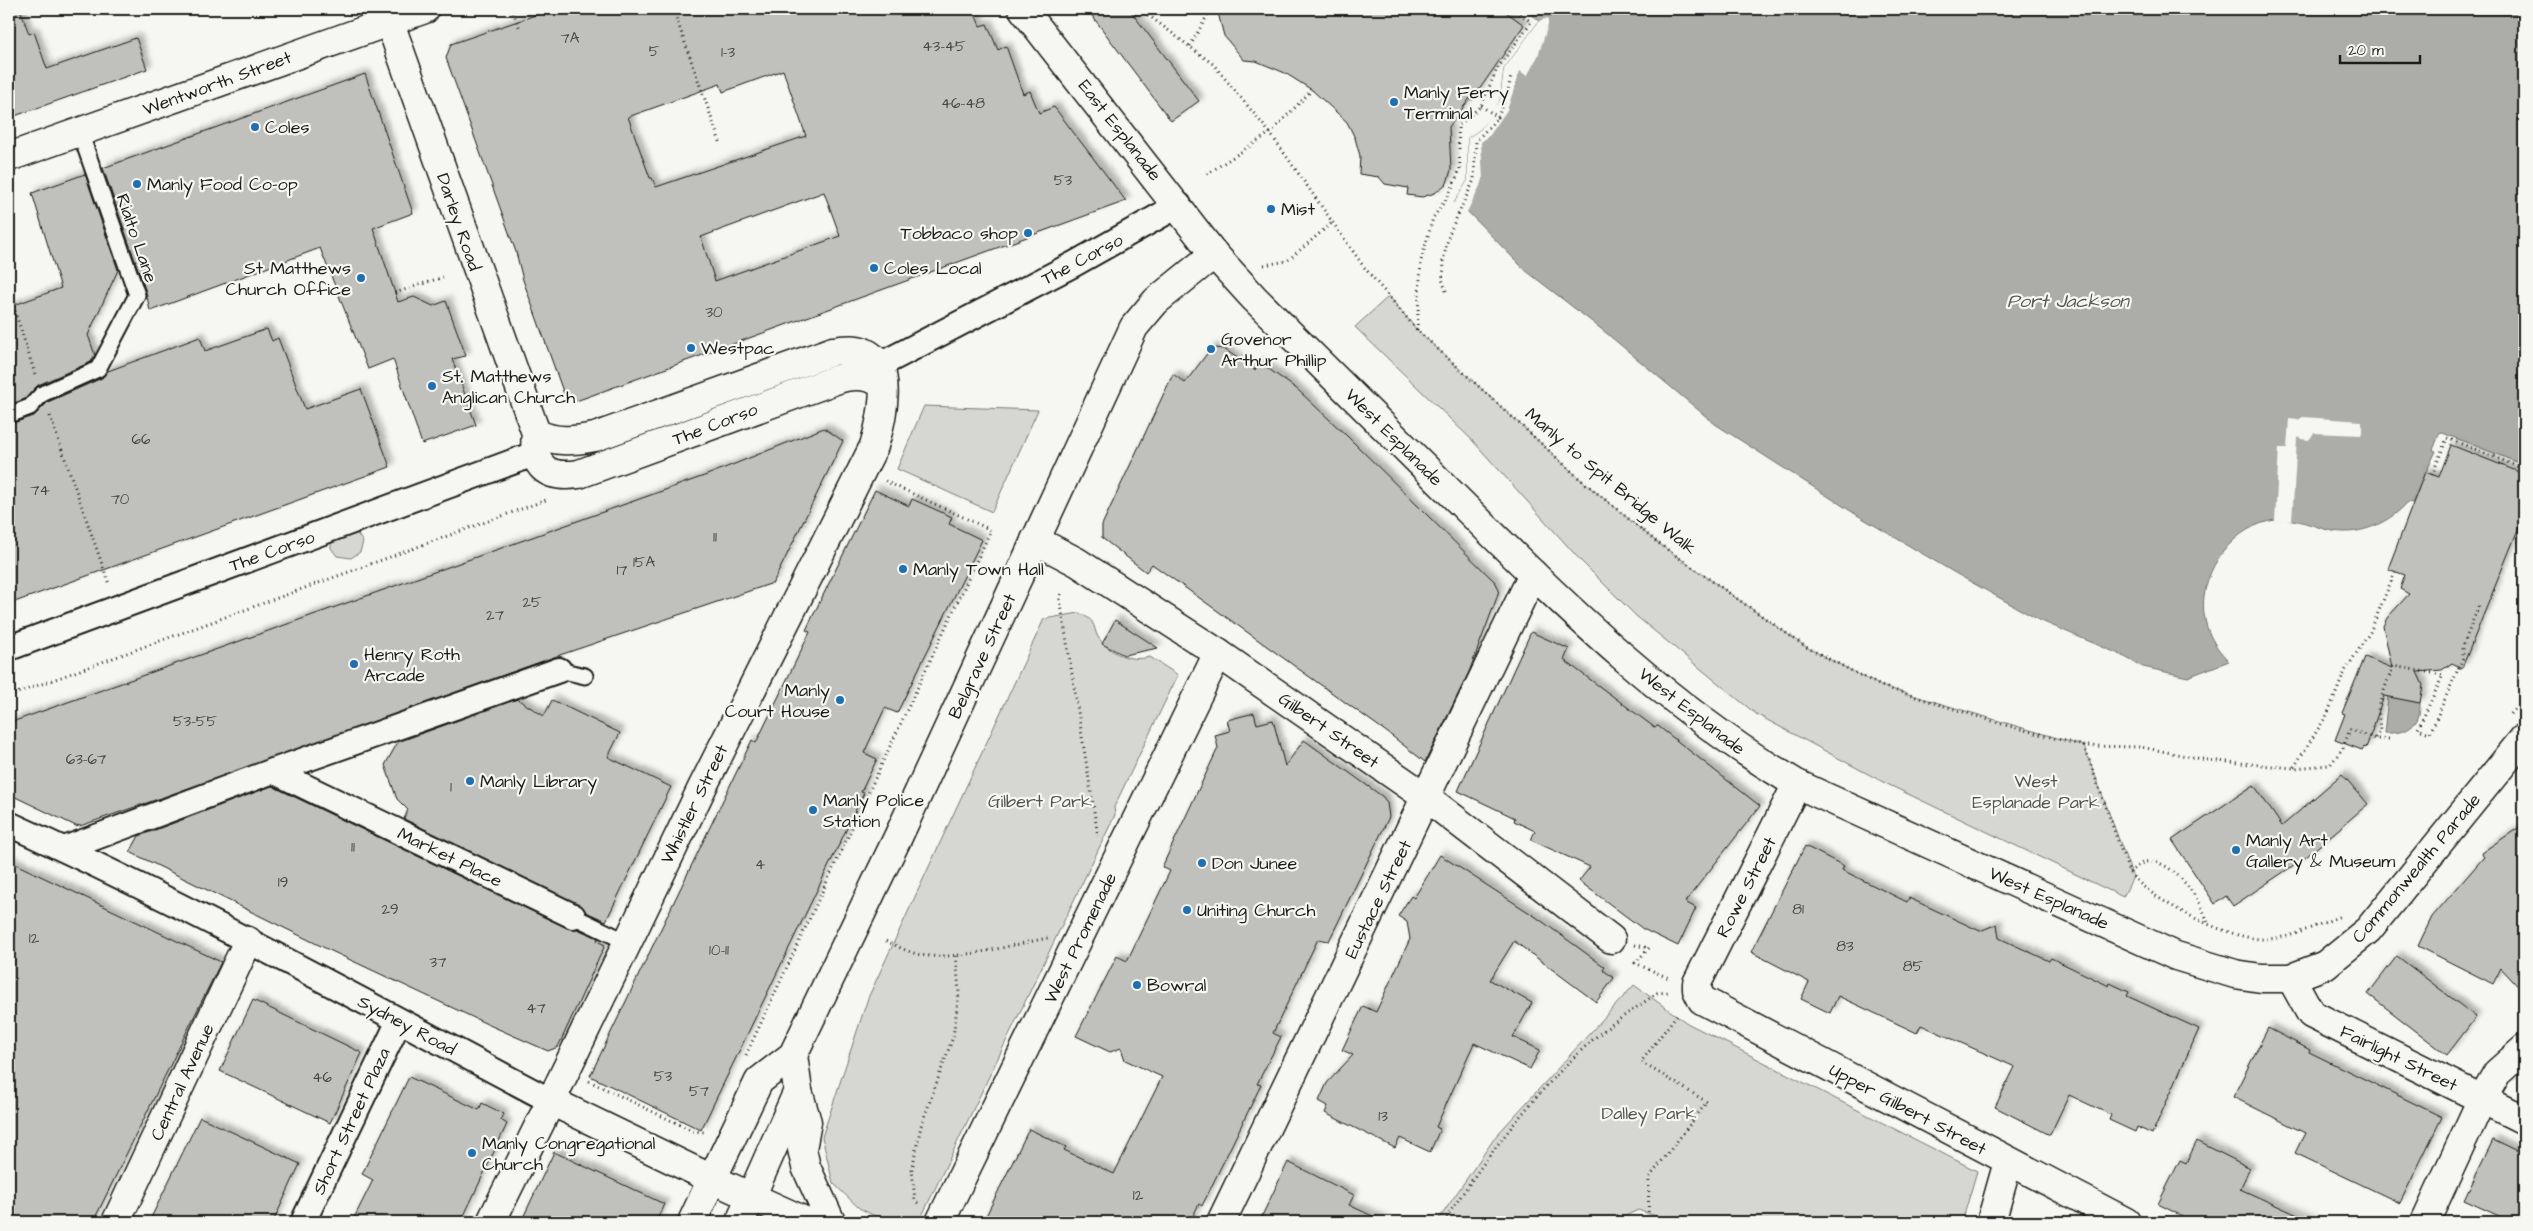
<svg xmlns="http://www.w3.org/2000/svg" width="2533" height="1231" viewBox="0 0 2533 1231" font-family="'Architects Daughter',sans-serif">
	<style>
		.green { fill: #d6d6d2; stroke: #797977 }
		.water { fill: #acaca9; stroke: #727271 }
		.pier { fill: #f6f6f2 }
		.building { fill: #c0c0bd; stroke: #1c1c1c; fill-rule: evenodd; filter: url(#shadow) }
		.lines { fill: none; stroke-linecap: round; stroke-linejoin: round }
		.service-casing { stroke: #1c1c1c; stroke-width: 19 }
		.pedestrian-casing { stroke: #1c1c1c; stroke-width: 28 }
		.minor-casing { stroke: #1c1c1c; stroke-width: 31 }
		.tertiary-casing { stroke: #1c1c1c; stroke-width: 31 }
		.secondary-casing { stroke: #1c1c1c; stroke-width: 31 }
		.primary-casing { stroke: #1c1c1c; stroke-width: 31 }
		.path { stroke: #1c1c1c; stroke-width: 3; stroke-dasharray: 1 4; stroke-linecap: butt }
		.service { stroke: #f6f6f2; stroke-width: 15 }
		.pedestrian { stroke: #f6f6f2; stroke-width: 24 }
		.minor { stroke: #f6f6f2; stroke-width: 28 }
		.tertiary { stroke: #f6f6f2; stroke-width: 28 }
		.secondary { stroke: #f6f6f2; stroke-width: 28 }
		.primary { stroke: #f6f6f2; stroke-width: 28 }
		.poi-dot { fill: #1f6fb2; stroke: #f6f6f2; stroke-width: 2 }
		.labels { text-anchor: middle; stroke-width: 4.5; stroke-linejoin: round; paint-order: stroke }
		.number-label { font-size: 15px; fill: #454544 }
		.street-label { font-size: 18px; fill: #1c1c1c; stroke: #f6f6f2 }
		.poi-label { font-size: 18px; fill: #1c1c1c; stroke: #f6f6f2; text-anchor: start }
		.park-label { font-size: 18px; fill: #545453; stroke: #f6f6f2 }
		.water-label { font-size: 19px; font-style: italic; fill: #565654; stroke: #f6f6f2 }
	</style>
	<defs>
		<filter id="shadow"><feDropShadow dx="4.5" dy="-4.5" stdDeviation="2.5" flood-color="#0004"/></filter>
	</defs>
	<rect width="100%" height="100%" fill="#f6f6f2"/>
	<filter id="ink" filterUnits="userSpaceOnUse"><feTurbulence type="fractalNoise" baseFrequency=".02" numOctaves="2"/><feDisplacementMap in="SourceGraphic" scale="10" xChannelSelector="R" yChannelSelector="G"/><feConvolveMatrix kernelMatrix="1 2 1 2 8 2 1 2 1" color-interpolation-filters="sRGB"/></filter>
	<g filter="url(#ink)">
		<g class="green">
			<polygon points="1389,296 1417,330 1580,479 1658,543 1806,647 1881,686 2084,746 2133,877 2123,897 1883,782 1756,714 1636,616 1581,561 1472,440 1355,327"/>
			<polygon points="924,406 1038,410 992,512 897,469"/>
			<polygon points="354,529 363,542 360,552 351,558 337,556 331,548 331,537"/>
			<path d="M 1079,613 C 1083,615 1090,618 1092,622 C 1095,626 1095,632 1098,637 C 1110,654 1130,662 1150,657 L 1178,675 L 1114,807 L 1115,815 L 919,1222 L 887,1222 L 859,1208 L 833,1183 L 822,1137 L 868,998 L 1044,619 Z"/>
			<polygon points="1634,985 1687,1023 1977,1171 1962,1222 1673,1222 1638,1210 1613,1222 1437,1222 1496,1136"/>
		</g>
		<g class="water">
			<path d="M 1523,9 L 2524,9 L 2524,465 L 2440,432 L 2433,450 L 2436,451 L 2412,503 L 2408,502 C 2390,522 2362,536 2333,531 C 2320,529 2307,522 2293,520 C 2248,514 2210,554 2204,596 C 2201,621 2211,644 2229,661 L 2188,677 L 2143,667 L 2119,654 L 2039,620 L 1955,573 L 1857,515 L 1715,424 L 1605,332 L 1525,270 L 1467,211 L 1454,203 L 1468,180 L 1468,138 L 1481,129 L 1493,113 L 1500,100 L 1504,69 L 1539,21 Z"/>
			<path d="M 2388,696 L 2420,703 C 2421,727 2406,734 2384,733 Z"/>
		</g>
		<g class="pier">
			<polygon points="1548,18 1548,25 1538,56 1527,76 1520,71 1507,110 1490,135 1481,142 1483,180 1466,214 1453,205 1468,180 1468,138 1481,129 1500,100 1504,69 1539,21"/>
			<polygon points="2303,417 2362,421 2362,432 2361,435 2314,433 2309,440 2301,439 2300,437 2297,439 2292,520 2275,521 2279,448 2287,448 2289,419 2298,420"/>
		</g>
		<g class="building">
			<polygon points="9,9 20,9 29,34 34,32 47,69 136,38 147,69 9,118"/>
			<path d="M 553,9 L 973,9 L 980,26 L 987,24 L 998,50 L 1006,46 L 1023,94 L 1030,91 L 1039,113 L 1054,107 L 1126,201 L 576,401 L 565,397 L 523,280 L 516,252 L 446,58 L 451,44 ZM 783,70 L 806,136 L 656,187 L 652,178 L 650,178 L 628,117 L 720,84 L 723,92 ZM 824,192 L 840,236 L 715,281 L 701,237 Z"/>
			<polygon points="1087,9 1129,9 1199,101 1171,121"/>
			<polygon points="1217,9 1502,9 1524,25 1472,100 1470,98 1449,127 1451,170 1447,183 1435,193 1422,197 1407,195 1408,188 1385,184 1379,177 1359,174 1360,156 1355,138 1347,122 1312,90 1285,73 1256,61 1244,60 1224,36"/>
			<polygon points="365,74 413,213 373,228 398,302 414,297 433,306 446,301 466,356 452,359 476,425 422,444 393,359 368,369 320,248 150,311 146,292 103,168"/>
			<polygon points="85,174 118,270 88,335 95,355 91,362 38,385 25,399 9,405 9,307 61,288 32,193"/>
			<polygon points="267,329 272,341 278,338 305,409 361,389 390,467 9,604 9,424 34,416 48,402 102,378 108,371 200,337 205,351"/>
			<polygon points="1215,348 1224,349 1255,370 1259,362 1298,390 1348,437 1496,583 1499,590 1496,600 1469,672 1425,762 1388,733 1152,564 1146,572 1102,538 1102,525 1173,374 1185,383 1209,351"/>
			<polygon points="824,428 843,441 773,583 554,657 158,799 80,826 77,825 78,827 9,794 9,723 707,475"/>
			<polygon points="2451,445 2524,474 2524,530 2519,527 2462,668 2452,663 2442,670 2417,672 2423,685 2420,703 2384,696 2366,748 2364,747 2362,750 2335,740 2345,714 2342,713 2365,657 2392,668 2383,626 2387,618 2409,594 2400,589 2405,575 2388,569 2425,472 2439,477"/>
			<polygon points="875,490 909,506 912,499 952,517 949,524 982,540 897,713 885,708 864,753 877,759 861,792 864,793 701,1130 590,1076 752,740 756,743 810,632 806,630"/>
			<polygon points="1115,620 1158,648 1124,655 1102,644"/>
			<polygon points="1531,632 1569,649 1564,660 1654,727 1658,726 1760,806 1685,902 1696,908 1678,946 1643,929 1579,881 1590,867 1531,840 1535,831 1514,821 1515,818 1458,791"/>
			<polygon points="517,699 544,716 552,700 620,733 608,757 671,787 606,921 586,912 579,904 404,819 408,810 397,799 385,765 398,742"/>
			<polygon points="1254,713 1257,724 1273,720 1285,766 1304,740 1383,797 1387,803 1389,817 1329,941 1318,939 1273,1033 1281,1037 1257,1084 1261,1085 1202,1206 1199,1204 1190,1222 983,1222 1029,1129 1066,1147 1064,1150 1114,1174 1162,1077 1125,1060 1121,1048 1110,1052 1076,1036 1117,956 1127,961 1170,871 1162,867 1218,748 1215,735 1230,731 1227,720"/>
			<polygon points="2342,774 2368,804 2306,857 2233,906 2226,896 2215,904 2172,840 2254,785 2282,826"/>
			<polygon points="272,786 567,928 577,929 598,938 597,941 605,945 558,1047 548,1051 487,1024 325,948 130,852 139,836"/>
			<polygon points="2524,824 2524,993 2501,968 2493,984 2418,946 2432,917 2484,857 2481,853"/>
			<polygon points="1805,846 1844,866 1842,870 1907,902 1909,898 1980,931 1997,924 1999,938 2049,961 2051,958 2109,986 2110,983 2129,992 2127,996 2199,1029 2152,1134 2137,1127 2135,1132 2109,1120 2111,1115 2069,1095 2050,1135 1995,1107 2015,1067 1921,1025 1917,1033 1838,996 1830,1013 1801,999 1809,982 1751,952"/>
			<polygon points="1440,855 1536,917 1605,967 1603,970 1614,978 1596,1002 1514,941 1490,980 1532,1003 1513,1037 1540,1050 1530,1069 1474,1043 1440,1118 1436,1127 1440,1129 1430,1152 1400,1138 1395,1148 1325,1113 1328,1106 1319,1101 1327,1083 1353,1055 1342,1050 1363,1006 1376,1012 1410,939 1407,922 1398,916 1411,896 1414,898"/>
			<polygon points="9,861 221,962 93,1222 9,1222"/>
			<polygon points="2397,956 2476,1017 2447,1055 2368,994"/>
			<polygon points="253,1000 362,1053 330,1123 220,1071"/>
			<polygon points="2268,1028 2310,1050 2309,1052 2442,1117 2400,1203 2295,1153 2305,1133 2233,1097"/>
			<polygon points="409,1077 479,1110 482,1103 504,1114 501,1120 507,1124 461,1222 352,1222 373,1180 362,1174"/>
			<polygon points="200,1117 300,1164 273,1222 149,1222"/>
			<polygon points="2493,1140 2524,1155 2524,1222 2512,1222 2464,1200"/>
			<polygon points="2197,1141 2250,1168 2240,1189 2313,1222 2194,1222 2158,1204 2180,1160 2186,1163"/>
			<polygon points="554,1152 664,1204 656,1222 521,1222"/>
			<polygon points="1288,1162 1354,1195 1349,1205 1385,1222 1259,1222"/>
		</g>
		<g class="lines">
			<g class="service-casing">
				<g id="service">
					<polyline points="9,415 30,407 42,394 98,369 137,295 80,132"/>
					<polyline points="559,670 585,676"/>
					<polyline points="573,916 627,942"/>
				</g>
			</g>
			<g class="pedestrian-casing">
				<g id="pedestrian">
					<polyline points="878,366 1074,264 1179,205"/>
					<polyline points="9,648 534,454"/>
					<polyline points="273,771 573,916"/>
					<path d="M 9,824 C 194,908 371,1006 551,1101"/>
					<polyline points="64,849 273,771 559,670"/>
					<polyline points="303,1222 399,1021"/>
				</g>
			</g>
			<g class="minor-casing">
				<g id="minor">
					<polyline points="1035,540 1077,562 1218,653 1427,798 1611,939"/>
					<polyline points="1797,784 1697,983 1697,990 1702,1000 2126,1222"/>
					<polyline points="2291,978 2311,1014 2524,1120"/>
					<polyline points="116,1222 248,941"/>
					<polyline points="491,1222 551,1101"/>
					<polyline points="940,1222 1218,653"/>
					<polyline points="1221,1222 1533,574"/>
					<polyline points="1991,1222 2008,1162"/>
					<polyline points="2425,1222 2482,1099 2497,1073 2524,1049"/>
				</g>
			</g>
			<g class="tertiary-casing">
				<g id="tertiary">
					<path d="M 385,9 L 536,433 C 532,466 545,479 579,474 L 838,379 C 854,374 869,375 883,384"/>
					<polyline points="1023,9 1214,254"/>
					<polyline points="9,157 425,9"/>
					<path d="M 536,433 C 556,443 574,441 595,437 L 833,351 C 843,350 855,348 864,352 C 896,365 881,423 874,446 L 702,788 L 551,1101 L 712,1179"/>
				</g>
			</g>
			<g class="secondary-casing">
				<g id="secondary">
					<polyline points="793,1055 798,1091 807,1122 802,1149 806,1167 831,1222"/>
					<path d="M 712,1179 L 759,1081 L 793,1055 L 898,837 L 1134,327 L 1156,301 L 1214,254 L 1254,298 C 1325,368 1396,438 1466,508 C 1568,610 1673,711 1797,784 L 2176,956 L 2235,974 L 2261,978 L 2291,978 L 2325,965 L 2368,930 L 2524,738"/>
					<polyline points="751,1197 798,1091"/>
				</g>
			</g>
			<g class="primary-casing">
				<g id="primary">
					<polyline points="692,1222 712,1179 807,1222"/>
					<polyline points="740,1222 751,1197"/>
				</g>
			</g>
			<g class="path">
				<polyline points="673,9 721,145"/>
				<polyline points="1140,9 1213,64 1270,133 1364,267 1417,330 1580,479 1658,543 1806,647 1881,686 2005,725 2084,746 2141,747 2207,760 2293,768 2330,765 2343,748 2350,729 2375,739 2389,739"/>
				<polyline points="513,12 520,29"/>
				<polyline points="1190,46 1211,9"/>
				<polyline points="1481,106 1498,117 1508,91 1511,76"/>
				<polyline points="1207,174 1270,133 1312,90"/>
				<polyline points="1264,265 1287,261 1333,222"/>
				<polyline points="1446,291 1442,279 1444,269 1443,261 1449,234 1474,180 1476,141 1498,117"/>
				<polyline points="9,292 35,374"/>
				<polyline points="395,293 443,277"/>
				<polyline points="1417,330 1421,261 1433,218 1449,195 1460,169 1458,126 1481,106 1497,69 1531,22 1513,9"/>
				<polyline points="50,416 109,584"/>
				<polyline points="2432,475 2447,438 2524,469"/>
				<polyline points="1061,594 1060,599 1098,836"/>
				<polyline points="9,696 546,500"/>
				<polyline points="2510,714 2524,699"/>
				<polyline points="2375,738 2380,731 2378,707 2393,666 2443,675 2418,729 2430,733 2463,658 2463,646 2479,605"/>
				<path d="M 2084,746 L 2129,872 C 2149,900 2230,940 2264,939 C 2291,939 2316,925 2341,916"/>
				<polyline points="2294,767 2327,715 2345,671 2370,632 2395,572"/>
				<path d="M 2129,872 C 2134,869 2140,863 2146,862 C 2172,857 2203,902 2208,924"/>
				<path d="M 886,941 C 899,947 915,956 930,956 C 969,958 1010,945 1048,938"/>
				<polyline points="1635,945 1649,948"/>
				<polyline points="1649,948 1635,963 1671,979"/>
				<polyline points="746,1055 991,530 885,481"/>
				<polyline points="589,1081 693,1131 704,1132"/>
				<polyline points="918,1203 915,1201 912,1169 921,1126 953,1037 959,993 956,954"/>
				<path d="M 1444,1222 C 1484,1159 1532,1096 1587,1045 C 1608,1025 1634,1010 1657,993 L 1671,992"/>
				<polyline points="1648,1222 1649,1178 1707,1102 1641,1062 1679,1012"/>
			</g>
			<use href="#service" class="service"/>
			<use href="#pedestrian" class="pedestrian"/>
			<use href="#minor" class="minor"/>
			<use href="#tertiary" class="tertiary"/>
			<use href="#secondary" class="secondary"/>
			<use href="#primary" class="primary"/>
		</g>
	</g>
	<g class="poi-dot">
		<circle cx="1394" cy="102" r="5"/>
		<circle cx="255" cy="127" r="5"/>
		<circle cx="137" cy="184" r="5"/>
		<circle cx="1271" cy="209" r="5"/>
		<circle cx="1028" cy="233" r="5"/>
		<circle cx="874" cy="268" r="5"/>
		<circle cx="361" cy="278" r="5"/>
		<circle cx="691" cy="348" r="5"/>
		<circle cx="1211" cy="349" r="5"/>
		<circle cx="432" cy="386" r="5"/>
		<circle cx="903" cy="569" r="5"/>
		<circle cx="354" cy="664" r="5"/>
		<circle cx="840" cy="700" r="5"/>
		<circle cx="470" cy="781" r="5"/>
		<circle cx="813" cy="810" r="5"/>
		<circle cx="2236" cy="850" r="5"/>
		<circle cx="1202" cy="863" r="5"/>
		<circle cx="1187" cy="910" r="5"/>
		<circle cx="1137" cy="985" r="5"/>
		<circle cx="472" cy="1153" r="5"/>
	</g>
	<g class="labels">
		<g class="number-label">
			<text x="570" y="43">7A</text>
			<text x="944" y="51">43-45</text>
			<text x="654" y="56">5</text>
			<text x="728" y="57">1-3</text>
			<text x="963" y="108">46-48</text>
			<text x="1063" y="185">53</text>
			<text x="714" y="317">30</text>
			<text x="141" y="444">66</text>
			<text x="40" y="495">74</text>
			<text x="120" y="504">70</text>
			<text x="715" y="542">11</text>
			<text x="644" y="567">15A</text>
			<text x="622" y="575">17</text>
			<text x="532" y="607">25</text>
			<text x="495" y="620">27</text>
			<text x="195" y="726">53-55</text>
			<text x="86" y="764">63-67</text>
			<text x="451" y="792">1</text>
			<text x="353" y="852">11</text>
			<text x="760" y="869">4</text>
			<text x="283" y="887">19</text>
			<text x="390" y="914">29</text>
			<text x="1798" y="914">81</text>
			<text x="34" y="943">12</text>
			<text x="1845" y="951">83</text>
			<text x="719" y="955">10-11</text>
			<text x="438" y="967">37</text>
			<text x="1913" y="971">85</text>
			<text x="536" y="1013">47</text>
			<text x="663" y="1081">53</text>
			<text x="322" y="1082">46</text>
			<text x="699" y="1096">57</text>
			<text x="1383" y="1121">13</text>
			<text x="1138" y="1200">12</text>
		</g>
		<g class="street-label">
			<text transform="translate(217 83) rotate(-20)" y="6">Wentworth Street</text>
			<text transform="translate(1120 130) rotate(52)" y="6">East Esplanade</text>
			<text transform="translate(459 222) rotate(71)" y="6">Darley Road</text>
			<text transform="translate(137 238) rotate(71)" y="6">Rialto Lane</text>
			<text transform="translate(1082 259) rotate(-28)" y="6">The Corso</text>
			<text transform="translate(715 424) rotate(-21)" y="6">The Corso</text>
			<text transform="translate(1394 437) rotate(45)" y="6">West Esplanade</text>
			<text transform="translate(1611 481) rotate(40)" y="6">Manly to Spit Bridge Walk</text>
			<text transform="translate(272 551) rotate(-20)" y="6">The Corso</text>
			<text transform="translate(982 656) rotate(-65)" y="6">Belgrave Street</text>
			<text transform="translate(1692 711) rotate(38)" y="6">West Esplanade</text>
			<text transform="translate(1329 730) rotate(35)" y="6">Gilbert Street</text>
			<text transform="translate(694 804) rotate(-64)" y="6">Whistler Street</text>
			<text transform="translate(450 857) rotate(26)" y="6">Market Place</text>
			<text transform="translate(2416 868) rotate(-50)" y="6">Commonwealth Parade</text>
			<text transform="translate(1746 887) rotate(-63)" y="6">Rowe Street</text>
			<text transform="translate(2049 898) rotate(24)" y="6">West Esplanade</text>
			<text transform="translate(1378 899) rotate(-64)" y="6">Eustace Street</text>
			<text transform="translate(1080 938) rotate(-64)" y="6">West Promenade</text>
			<text transform="translate(407 1025) rotate(28)" y="6">Sydney Road</text>
			<text transform="translate(2399 1058) rotate(26)" y="6">Fairlight Street</text>
			<text transform="translate(182 1082) rotate(-65)" y="6">Central Avenue</text>
			<text transform="translate(1908 1109) rotate(28)" y="6">Upper Gilbert Street</text>
			<text transform="translate(351 1121) rotate(-65)" y="6">Short Street Plaza</text>
		</g>
		<g class="poi-label">
			<text x="1404" y="98">Manly Ferry<tspan x="1404" dy="21">Terminal</tspan></text>
			<text x="265" y="133">Coles</text>
			<text x="147" y="190">Manly Food Co-op</text>
			<text x="1281" y="215">Mist</text>
			<text x="1018" y="239" text-anchor="end">Tobbaco shop</text>
			<text x="351" y="274" text-anchor="end">St Matthews<tspan x="351" dy="21">Church Office</tspan></text>
			<text x="884" y="274">Coles Local</text>
			<text x="1221" y="345">Govenor<tspan x="1221" dy="21">Arthur Phillip</tspan></text>
			<text x="701" y="354">Westpac</text>
			<text x="442" y="382">St. Matthews<tspan x="442" dy="21">Anglican Church</tspan></text>
			<text x="913" y="575">Manly Town Hall</text>
			<text x="364" y="660">Henry Roth<tspan x="364" dy="21">Arcade</tspan></text>
			<text x="830" y="696" text-anchor="end">Manly<tspan x="830" dy="21">Court House</tspan></text>
			<text x="480" y="787">Manly Library</text>
			<text x="823" y="806">Manly Police<tspan x="823" dy="21">Station</tspan></text>
			<text x="2246" y="846">Manly Art<tspan x="2246" dy="21">Gallery &amp; Museum</tspan></text>
			<text x="1212" y="869">Don Junee</text>
			<text x="1197" y="916">Uniting Church</text>
			<text x="1147" y="991">Bowral</text>
			<text x="482" y="1149">Manly Congregational<tspan x="482" dy="21">Church</tspan></text>
		</g>
		<g class="park-label">
			<text x="2036" y="787">West<tspan x="2036" dy="21">Esplanade Park</tspan></text>
			<text x="1040" y="807">Gilbert Park</text>
			<text x="1649" y="1119">Dalley Park</text>
		</g>
		<g class="water-label">
			<text x="2068" y="307">Port Jackson</text>
		</g>
	</g>
	<rect width="2533" height="1231" fill="none" stroke="#f6f6f2" stroke-width="30"/>
	<rect x="15" y="15" width="2503" height="1201" fill="none" stroke="#1c1c1c" stroke-width="2" filter="url(#ink)"/>
	<path d="M2340 55v8h80v-8" fill="none" stroke="#1c1c1c" stroke-width="2.5"/>
	<text x="2348" y="55" font-size="15" fill="#1c1c1c" stroke="#f6f6f2" stroke-width="4" paint-order="stroke">20 m</text>
</svg>
